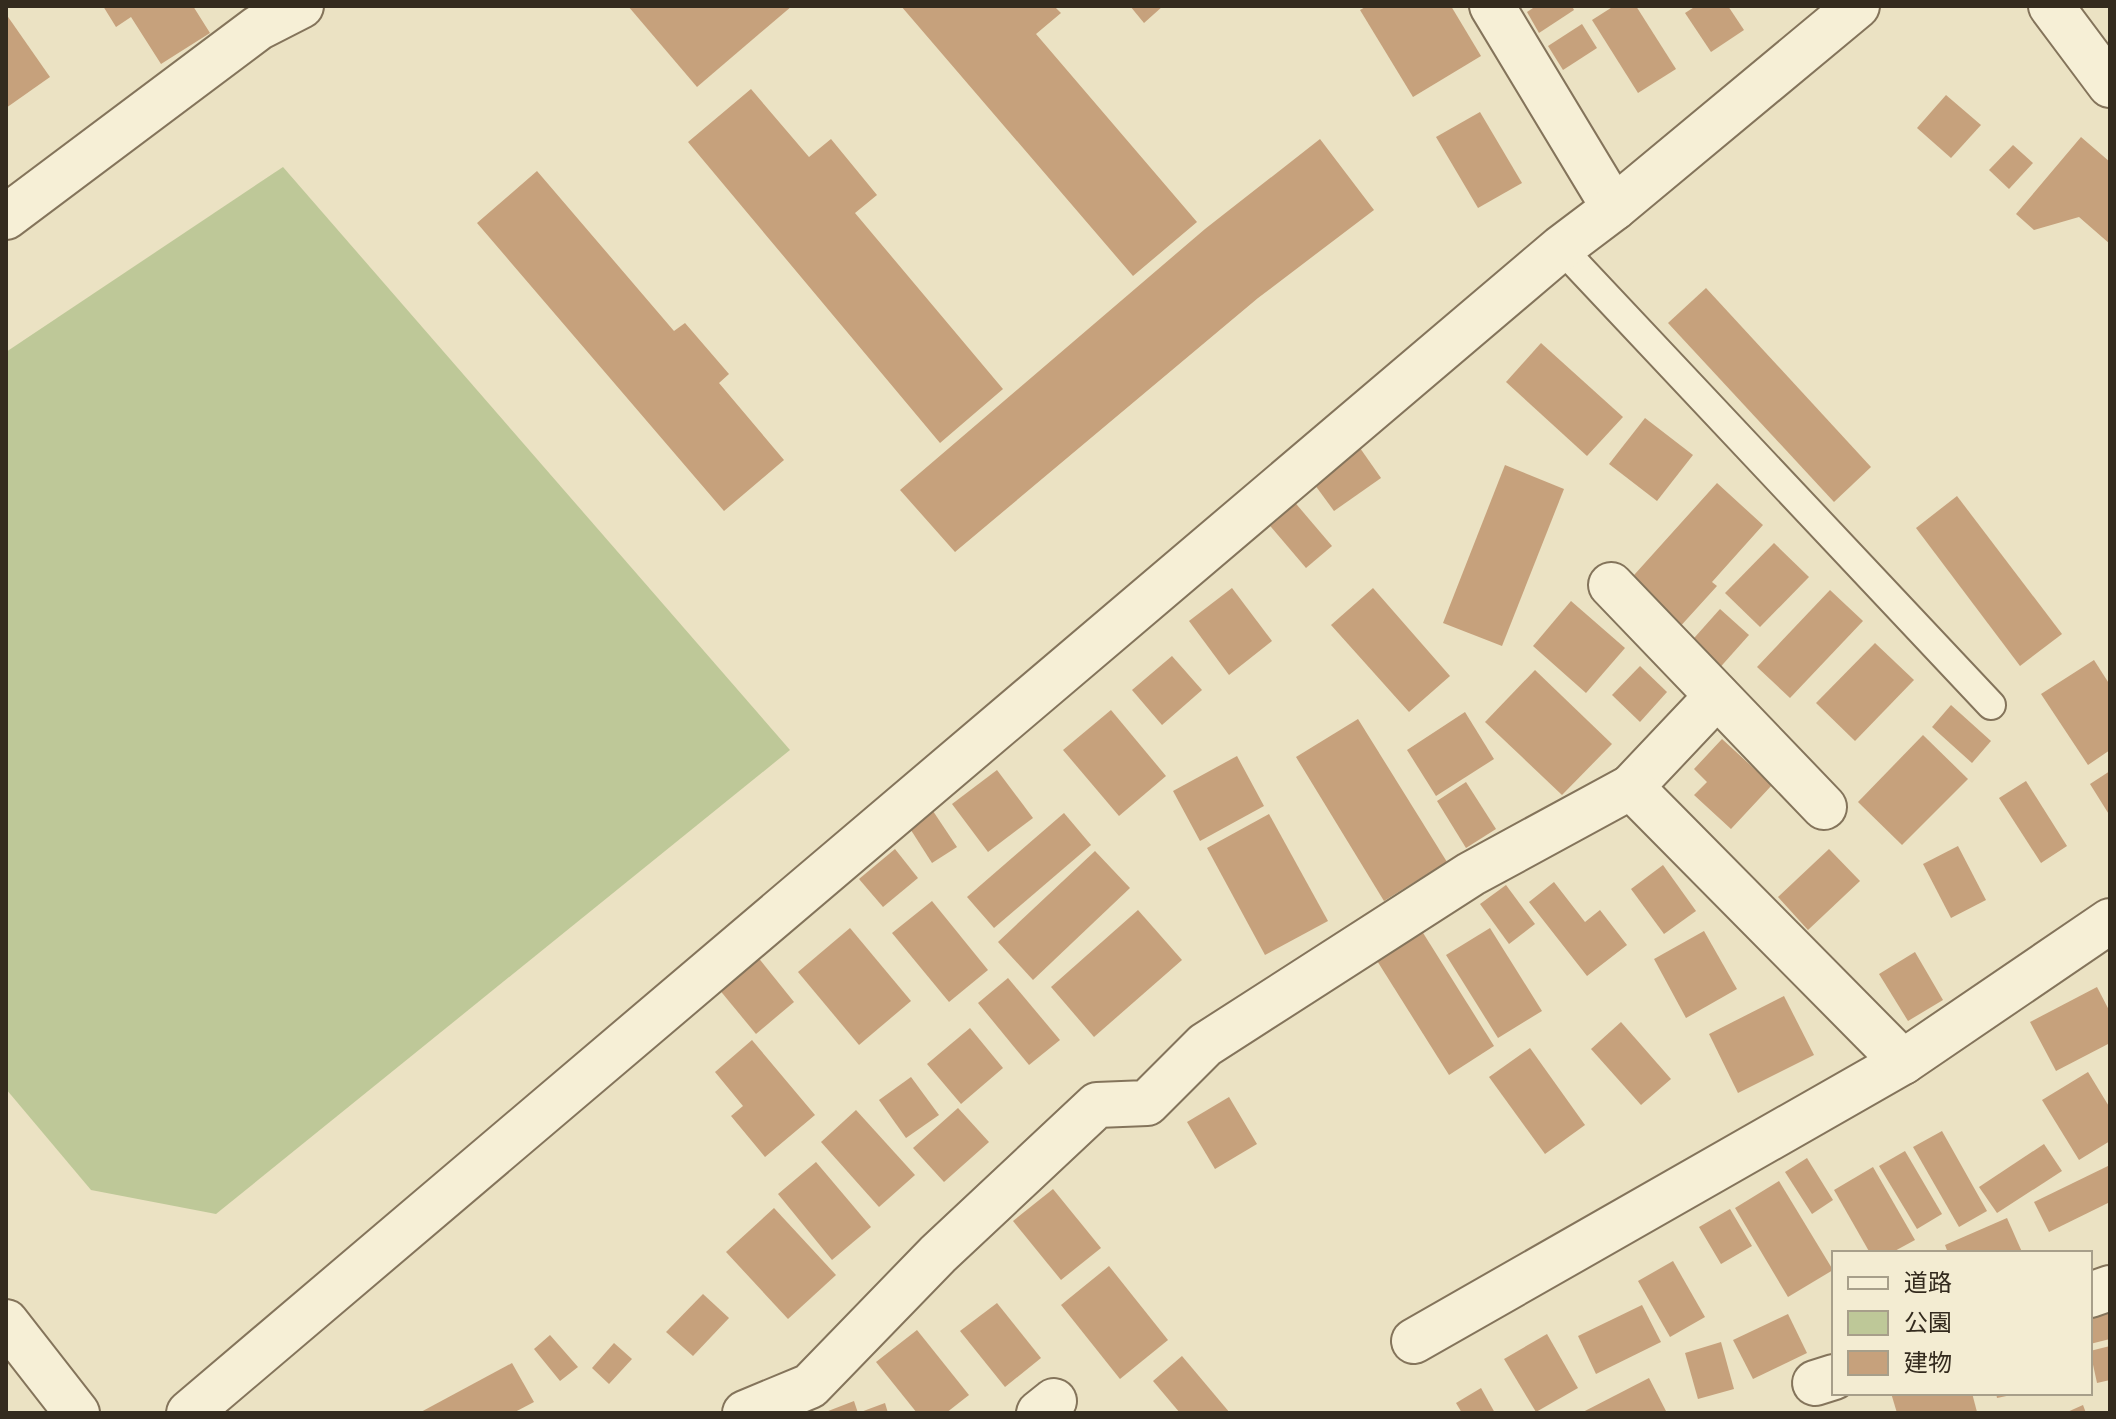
<svg xmlns="http://www.w3.org/2000/svg" width="2116" height="1419" viewBox="0 0 2116 1419" font-family="'Playfair Display','Noto Sans JP',serif">
	<style>
		.green { fill: #bec898 }
		.building { fill: #c6a17c }
		.lines { fill: none; stroke-linecap: round; stroke-linejoin: round }
		.service-casing { stroke: #84745b; stroke-width: 32 }
		.minor-casing { stroke: #84745b; stroke-width: 48 }
		.tertiary-casing { stroke: #84745b; stroke-width: 48 }
		.service { stroke: #f6efd6; stroke-width: 28 }
		.minor { stroke: #f6efd6; stroke-width: 44 }
		.tertiary { stroke: #f6efd6; stroke-width: 44 }
	</style>
	<rect width="100%" height="100%" fill="#ebe2c3"/>
	<polygon class="green" points="283,167 790,750 216,1214 91,1190 6,1089 6,352"/>
	<g class="building">
		<polygon points="103,6 193,6 210,33 161,64 131,17 116,27"/>
		<polygon points="628,6 792,6 697,87"/>
		<polygon points="901,6 1054,6 1061,13 1036,34 1197,222 1133,276"/>
		<polygon points="1130,6 1163,6 1144,23"/>
		<polygon points="1367,6 1451,6 1481,56 1413,97 1360,10"/>
		<polygon points="1536,6 1572,6 1574,10 1539,33 1527,12"/>
		<polygon points="1614,6 1636,6 1676,69 1638,93 1592,20"/>
		<polygon points="1696,6 1728,6 1744,30 1711,52 1685,13"/>
		<polygon points="6,14 50,77 6,108"/>
		<polygon points="1582,24 1597,48 1563,70 1548,46"/>
		<polygon points="751,89 809,157 831,139 877,195 855,213 1003,389 940,443 688,142"/>
		<polygon points="1946,95 1981,125 1951,158 1917,128"/>
		<polygon points="1480,112 1522,183 1478,208 1436,137"/>
		<polygon points="2081,137 2110,162 2110,244 2079,217 2034,230 2016,214"/>
		<polygon points="1320,139 1374,210 1258,298 955,552 900,490 1205,229"/>
		<polygon points="2013,145 2033,163 2009,189 1989,170"/>
		<polygon points="537,171 674,331 685,323 729,374 719,383 784,460 724,511 477,223"/>
		<polygon points="1706,288 1871,467 1834,502 1668,323"/>
		<polygon points="1541,343 1623,417 1587,456 1506,382"/>
		<polygon points="1645,418 1693,455 1657,501 1609,464"/>
		<polygon points="1360,448 1381,478 1334,511 1312,481"/>
		<polygon points="1505,465 1564,489 1502,646 1443,623"/>
		<polygon points="1717,483 1763,525 1712,582 1717,586 1677,630 1626,584"/>
		<polygon points="1286,492 1332,546 1306,568 1260,514"/>
		<polygon points="1957,496 2062,634 2020,666 1916,528"/>
		<polygon points="1774,543 1809,577 1760,627 1725,593"/>
		<polygon points="1232,588 1272,641 1229,675 1189,621"/>
		<polygon points="1373,588 1450,676 1409,712 1331,625"/>
		<polygon points="1830,590 1863,621 1790,698 1757,667"/>
		<polygon points="1571,601 1625,648 1586,693 1533,646"/>
		<polygon points="1720,609 1749,635 1716,672 1687,646"/>
		<polygon points="1875,643 1914,680 1855,741 1816,703"/>
		<polygon points="1172,656 1202,690 1162,725 1132,690"/>
		<polygon points="2094,660 2110,685 2110,750 2088,765 2041,694"/>
		<polygon points="1640,666 1667,692 1640,722 1612,695"/>
		<polygon points="1535,670 1612,744 1562,795 1485,722"/>
		<polygon points="1951,705 1991,741 1972,763 1932,727"/>
		<polygon points="1111,710 1166,776 1119,816 1063,750"/>
		<polygon points="1465,712 1494,759 1436,796 1407,750"/>
		<polygon points="1358,719 1447,862 1384,901 1296,757"/>
		<polygon points="1923,735 1968,779 1902,845 1858,802"/>
		<polygon points="1722,739 1772,785 1731,829 1694,795 1707,782 1694,769"/>
		<polygon points="1237,756 1264,806 1200,841 1173,791"/>
		<polygon points="997,770 1033,818 988,852 952,804"/>
		<polygon points="2110,771 2110,816 2090,784"/>
		<polygon points="2026,781 2067,846 2041,863 1999,798"/>
		<polygon points="1466,782 1496,829 1466,848 1437,801"/>
		<polygon points="933,811 957,847 932,863 909,827"/>
		<polygon points="1064,813 1091,845 994,928 967,897"/>
		<polygon points="1269,814 1328,921 1265,955 1207,848"/>
		<polygon points="1958,846 1986,900 1951,918 1923,864"/>
		<polygon points="895,849 918,878 883,907 859,879"/>
		<polygon points="1829,849 1860,881 1808,930 1778,897"/>
		<polygon points="1095,851 1130,888 1033,980 998,942"/>
		<polygon points="1663,865 1696,911 1664,934 1631,889"/>
		<polygon points="1554,882 1585,922 1600,910 1627,945 1587,976 1529,902"/>
		<polygon points="1506,885 1535,924 1509,944 1480,904"/>
		<polygon points="932,901 988,970 949,1002 892,933"/>
		<polygon points="1138,910 1182,960 1094,1037 1051,987"/>
		<polygon points="850,928 911,1001 859,1045 798,972"/>
		<polygon points="1420,928 1494,1046 1449,1075 1374,956"/>
		<polygon points="1490,928 1542,1011 1498,1038 1446,955"/>
		<polygon points="1704,931 1737,989 1686,1018 1654,959"/>
		<polygon points="1915,952 1943,1000 1908,1021 1879,974"/>
		<polygon points="757,956 794,1002 756,1034 718,988"/>
		<polygon points="1008,978 1060,1040 1029,1065 978,1003"/>
		<polygon points="2097,987 2110,1012 2110,1043 2056,1071 2030,1022"/>
		<polygon points="1784,996 1814,1055 1738,1093 1709,1034"/>
		<polygon points="1621,1022 1671,1079 1641,1105 1591,1049"/>
		<polygon points="970,1028 1003,1068 961,1104 927,1064"/>
		<polygon points="752,1040 815,1115 765,1157 731,1116 743,1106 715,1072"/>
		<polygon points="1530,1048 1585,1125 1545,1154 1489,1077"/>
		<polygon points="2088,1072 2110,1108 2110,1141 2079,1160 2042,1100"/>
		<polygon points="911,1077 939,1115 906,1138 879,1100"/>
		<polygon points="1229,1097 1257,1144 1215,1169 1187,1122"/>
		<polygon points="958,1108 989,1142 944,1182 913,1148"/>
		<polygon points="856,1110 915,1175 879,1207 821,1142"/>
		<polygon points="1942,1131 1987,1211 1959,1227 1913,1147"/>
		<polygon points="2044,1144 2062,1171 1997,1213 1979,1187"/>
		<polygon points="1905,1151 1942,1214 1917,1229 1879,1166"/>
		<polygon points="1807,1158 1833,1200 1812,1214 1785,1172"/>
		<polygon points="816,1162 871,1227 832,1260 778,1194"/>
		<polygon points="2110,1165 2110,1202 2049,1232 2034,1202"/>
		<polygon points="1873,1167 1915,1240 1891,1253 1870,1253 1834,1190"/>
		<polygon points="1779,1181 1833,1270 1788,1297 1735,1208"/>
		<polygon points="1053,1189 1101,1248 1061,1280 1013,1221"/>
		<polygon points="774,1208 836,1275 788,1319 726,1252"/>
		<polygon points="1730,1209 1752,1246 1721,1264 1699,1227"/>
		<polygon points="2007,1218 2022,1252 1948,1253 1945,1245"/>
		<polygon points="1673,1261 1705,1317 1670,1337 1638,1281"/>
		<polygon points="1109,1266 1168,1340 1120,1379 1061,1305"/>
		<polygon points="703,1294 729,1318 693,1356 666,1332"/>
		<polygon points="997,1303 1041,1358 1005,1387 960,1331"/>
		<polygon points="1642,1305 1661,1342 1596,1374 1578,1336"/>
		<polygon points="2110,1310 2110,1339 2090,1344 2090,1315"/>
		<polygon points="1788,1314 1807,1353 1753,1379 1733,1340"/>
		<polygon points="917,1330 969,1395 946,1413 917,1413 876,1362"/>
		<polygon points="1547,1334 1578,1388 1536,1412 1504,1359"/>
		<polygon points="550,1335 578,1367 560,1381 534,1349"/>
		<polygon points="1721,1342 1734,1389 1698,1399 1685,1353"/>
		<polygon points="614,1343 632,1359 609,1384 592,1368"/>
		<polygon points="2110,1346 2110,1380 2097,1383 2090,1351"/>
		<polygon points="1182,1356 1230,1413 1180,1413 1153,1381"/>
		<polygon points="512,1363 534,1402 513,1413 419,1413"/>
		<polygon points="1649,1378 1667,1413 1581,1413"/>
		<polygon points="1481,1388 1495,1413 1462,1413 1456,1403"/>
		<polygon points="1891,1393 1972,1393 1977,1412 1897,1413"/>
		<polygon points="1996,1393 2016,1393 2016,1394 1997,1398"/>
		<polygon points="854,1401 858,1413 885,1403 888,1413 823,1413"/>
		<polygon points="2083,1405 2086,1413 2065,1413"/>
	</g>
	<g class="lines">
		<g class="service-casing">
			<polyline id="service" points="1561,248 1991,705"/>
		</g>
		<g class="minor-casing">
			<g id="minor">
				<polyline points="1492,6 1614,208"/>
				<polyline points="2051,6 2110,85"/>
				<polyline points="6,217 258,28 301,6"/>
				<polyline points="1611,585 1824,807"/>
				<polyline points="1631,787 1717,696"/>
				<polyline points="2090,1295 2110,1288"/>
				<polyline points="1414,1341 1903,1062"/>
				<polyline points="1815,1383 1834,1377"/>
				<polyline points="189,1413 1561,248 1614,208 1857,6"/>
				<polyline points="745,1413 810,1386 938,1254 1097,1105 1147,1103 1205,1045 1471,874 1631,787 1903,1062 2110,921"/>
				<polyline points="1039,1413 1054,1401"/>
			</g>
		</g>
		<g class="tertiary-casing">
			<polyline id="tertiary" points="6,1322 77,1413"/>
		</g>
		<use href="#service" class="service"/>
		<use href="#minor" class="minor"/>
		<use href="#tertiary" class="tertiary"/>
	</g>
	<rect width="2116" height="1419" fill="none" stroke="#342b1e" stroke-width="16"/>
	<rect x="1832" y="1251" width="260" height="144" fill="#f3ecd2" stroke="#a79f8a" stroke-width="2"/>
	<rect x="1848" y="1277" width="40" height="12" fill="#f6efd6" stroke="#a79f8a" stroke-width="2"/>
	<text x="1904" y="1291" font-size="24" fill="#342b1e">道路</text>
	<rect x="1848" y="1311" width="40" height="24" fill="#bec898" stroke="#a79f8a" stroke-width="2"/>
	<text x="1904" y="1331" font-size="24" fill="#342b1e">公園</text>
	<rect x="1848" y="1351" width="40" height="24" fill="#c6a17c" stroke="#a79f8a" stroke-width="2"/>
	<text x="1904" y="1371" font-size="24" fill="#342b1e">建物</text>
</svg>
